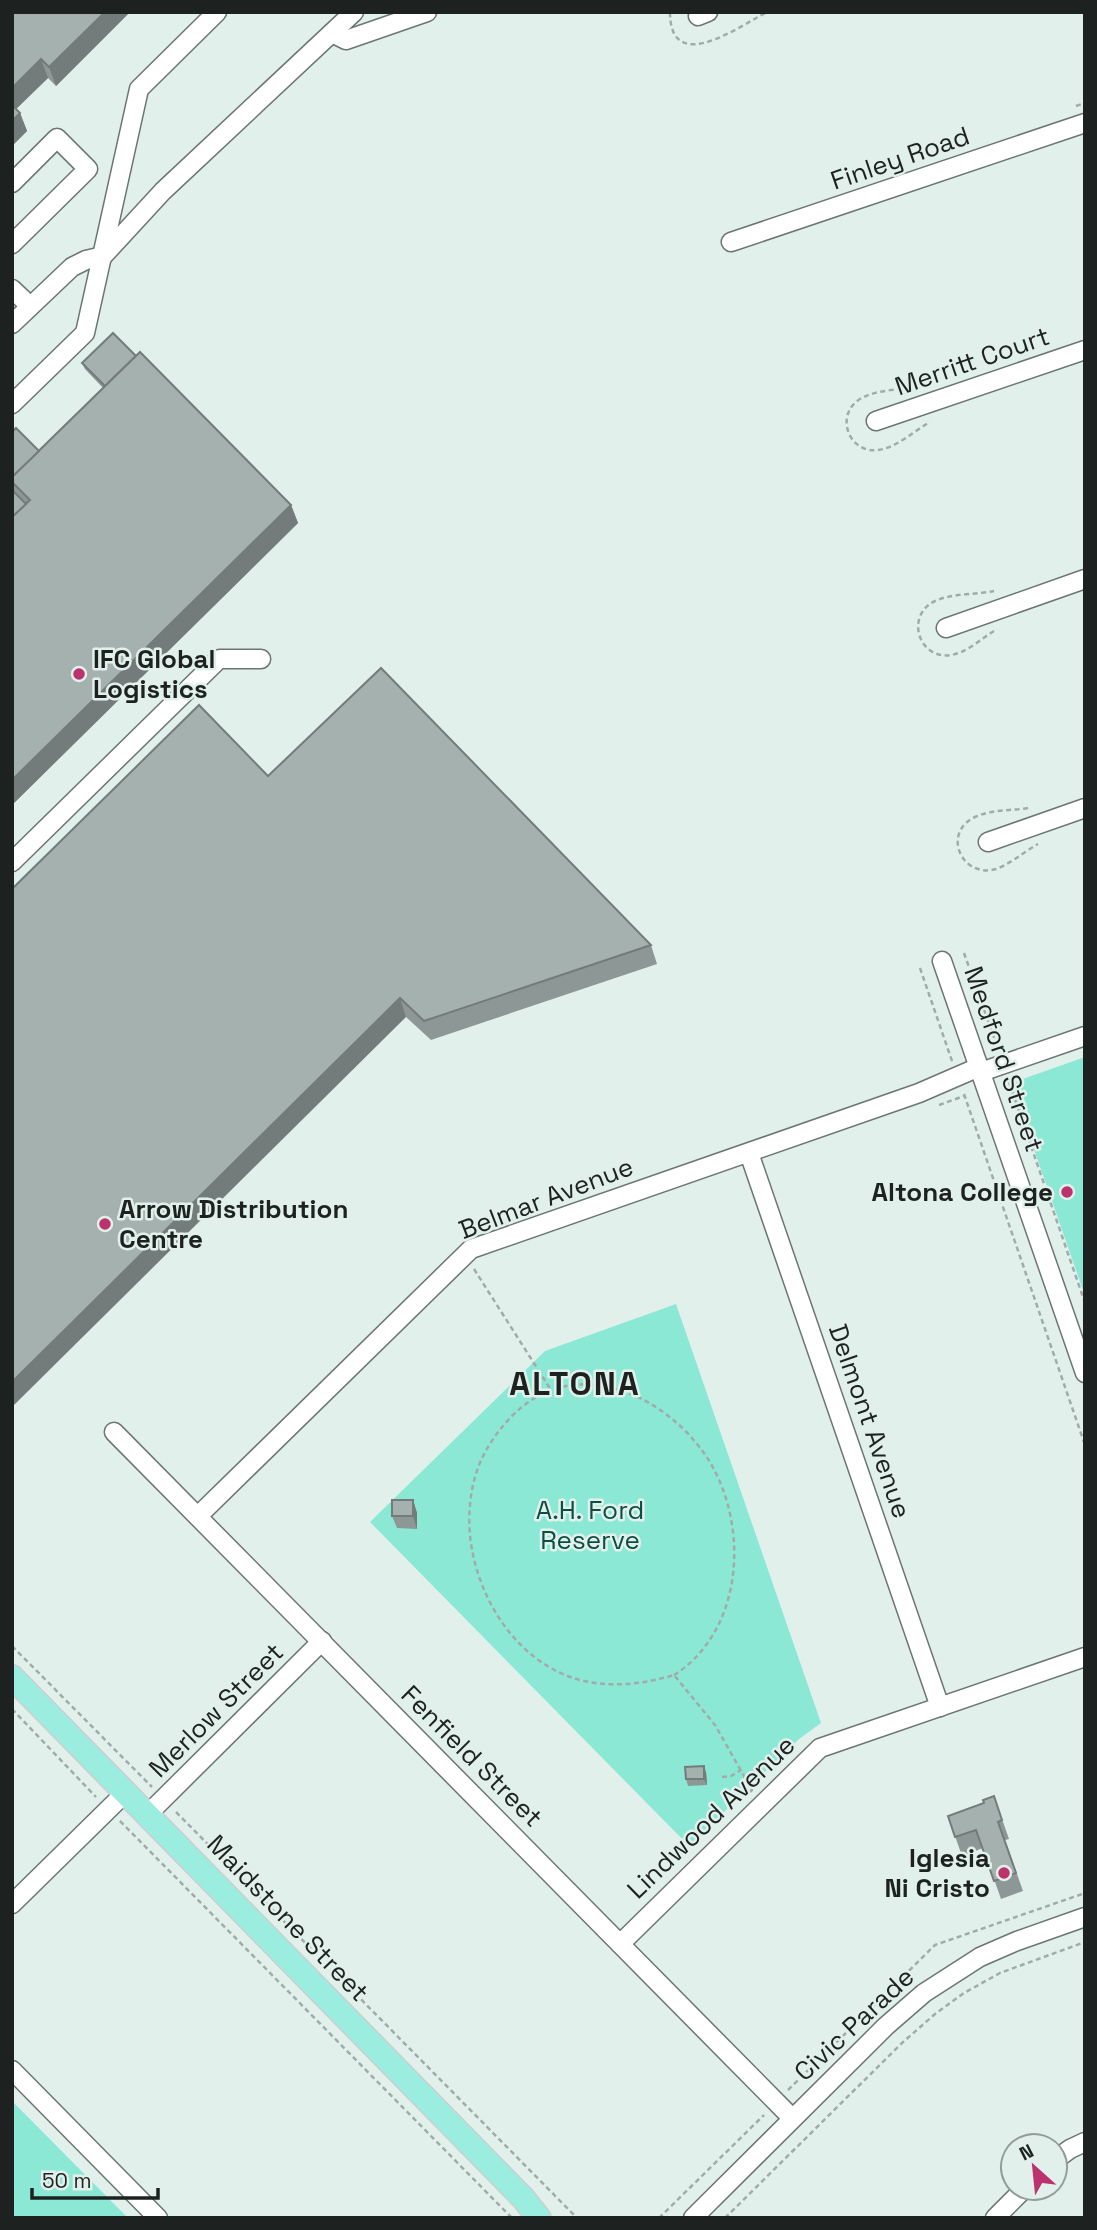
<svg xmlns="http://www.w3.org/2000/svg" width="1097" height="2230" viewBox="0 0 1097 2230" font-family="'Space Grotesk',sans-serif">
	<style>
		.green { fill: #8be8d5 }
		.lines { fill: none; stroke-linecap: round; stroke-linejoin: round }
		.minor-casing { stroke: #6b7674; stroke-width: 21 }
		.major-casing { stroke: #cdcece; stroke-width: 26 }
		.path { stroke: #a1aca9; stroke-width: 2.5; stroke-dasharray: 5 3.5; stroke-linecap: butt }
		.minor { stroke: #fff; stroke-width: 18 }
		.major { stroke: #9beedf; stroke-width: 23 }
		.wall { fill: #8d9896 }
		.shaded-wall { fill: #737c7a }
		.building { fill: #a4b1ae; stroke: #737c7a; stroke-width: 2 }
		.poi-dot { fill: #bc326c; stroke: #e2f0ec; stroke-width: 2.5 }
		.labels { text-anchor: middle; stroke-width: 5; stroke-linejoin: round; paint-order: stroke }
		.street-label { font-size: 26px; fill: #1d2221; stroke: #e2f0ec }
		.poi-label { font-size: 26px; font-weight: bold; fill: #1d2221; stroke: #e2f0ec; text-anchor: start }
		.park-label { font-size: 26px; fill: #0d4e44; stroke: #e2f0ec }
		.district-label { font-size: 33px; font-weight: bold; letter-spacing: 2px; fill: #1d2221; stroke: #e2f0ec }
	</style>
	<rect width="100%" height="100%" fill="#e2f0ec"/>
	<g class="green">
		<polygon points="1085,1057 1085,1296 1013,1089 1017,1081"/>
		<polygon points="676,1304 821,1723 799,1739 689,1846 370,1522 545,1351"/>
		<polygon points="12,2101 128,2218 12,2218"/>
	</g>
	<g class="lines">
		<g class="minor-casing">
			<g id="minor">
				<polyline points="698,16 708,12"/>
				<polyline points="332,33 346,40 427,12"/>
				<polyline points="12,183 57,138 88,169 12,244"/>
				<polyline points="731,242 1085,123"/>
				<polyline points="103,256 163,191 354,12"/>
				<polyline points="12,289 30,306"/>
				<polyline points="12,324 72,267 86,260 103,256"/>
				<polyline points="12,404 85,333 139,89 217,12"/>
				<polyline points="876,421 1085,350"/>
				<polyline points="946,628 1085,579"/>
				<polyline points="988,842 1085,808"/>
				<polyline points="12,862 219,659 261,659"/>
				<polyline points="942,961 1085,1373"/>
				<polyline points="981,1072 1085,1036"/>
				<polyline points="749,1153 940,1707"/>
				<polyline points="114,1432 792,2118"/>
				<polyline points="198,1516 471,1249 919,1093 979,1067"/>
				<polyline points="147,1815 322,1641"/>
				<polyline points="12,1904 125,1793"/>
				<polyline points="620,1944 820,1748 1085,1657"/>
				<polyline points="12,2070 158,2218"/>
				<polyline points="1055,2160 1070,2149 1085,2142"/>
				<polyline points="693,2218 886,2026 924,1993 980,1957 1017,1941 1085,1917"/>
				<polyline points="995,2218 1025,2188"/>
			</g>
		</g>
		<g class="major-casing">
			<polyline id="major" points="12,1677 523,2198 539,2218"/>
		</g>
		<g class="path">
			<path d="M 670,12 C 670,77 740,26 767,12"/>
			<polyline points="1076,106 1085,103"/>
			<path d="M 919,387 C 900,390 877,389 860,399 C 834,415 849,454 878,450 C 896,448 914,431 930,422"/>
			<path d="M 994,631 C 981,639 966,653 951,655 C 918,660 905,615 935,601 C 952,593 976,595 994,591"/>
			<path d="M 1028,808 C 1011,811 992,809 975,817 C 941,833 962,879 996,869 C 1010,864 1024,852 1038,844"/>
			<polyline points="964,953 998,1049"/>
			<polyline points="920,968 952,1061"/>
			<polyline points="1009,1082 1085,1303"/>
			<polyline points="964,1094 1085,1445"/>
			<polyline points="939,1105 964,1096"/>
			<polyline points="474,1269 551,1390"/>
			<polyline points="12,1646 152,1787"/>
			<path d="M 674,1675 C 745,1630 750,1522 706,1456 C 663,1393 574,1353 512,1416 C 487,1442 473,1469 470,1505 C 463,1576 508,1661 580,1680 C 611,1688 645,1684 674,1675 L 715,1725 L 752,1790 L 750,1792"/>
			<polyline points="12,1709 96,1797"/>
			<polyline points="722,1777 731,1776 741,1770"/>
			<polyline points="176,1812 577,2218"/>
			<polyline points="120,1821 511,2217"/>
			<polyline points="788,2090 935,1945 1085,1893"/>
			<polyline points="1041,2196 1049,2188"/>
			<polyline points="659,2218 764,2115"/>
			<polyline points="725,2218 902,2043 935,2014 964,1993 1000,1973 1085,1942"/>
		</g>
		<use href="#minor" class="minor"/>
		<use href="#major" class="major"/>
	</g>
	<g class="wall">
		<polygon points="12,12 130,12 56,86 48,78 16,109 20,113 27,131 12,146"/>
		<polygon points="136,356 291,505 298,523 12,805 12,432 39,451 103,388 85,369 82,363"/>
		<polygon points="268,776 651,945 657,964 431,1040 406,1017"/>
		<polygon points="413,1500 417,1513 417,1529 397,1528 392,1516"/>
		<polygon points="706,1772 707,1785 688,1786 686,1779"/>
		<polygon points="994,1796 1009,1839 1005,1840 1023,1891 1001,1899 983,1848 962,1856 948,1816 984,1803"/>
	</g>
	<g class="shaded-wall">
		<polygon points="105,12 130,12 56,86 49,67"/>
		<polygon points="41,59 48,78 12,113 12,88"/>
		<polygon points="20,113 27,131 12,146 12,121"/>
		<polygon points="291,505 298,523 12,805 12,780"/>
		<polygon points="400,998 406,1017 12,1407 12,1382"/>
		<polygon points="413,1500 417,1513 417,1529 413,1516"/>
		<polygon points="704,1766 706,1772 707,1785 704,1779"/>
	</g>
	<g class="building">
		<polygon points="12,12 105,12 49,67 41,59 12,88"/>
		<polygon points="12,105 20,113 12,121"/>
		<polygon points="113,333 136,356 105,386 82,363"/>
		<polygon points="140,352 291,505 12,780 12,517 30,500 12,482 12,477"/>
		<polygon points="16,428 39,451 12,477 12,432"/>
		<polygon points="12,486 14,492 26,504 12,517"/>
		<polygon points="381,668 651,945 424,1021 400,998 12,1382 12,889 199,705 268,776"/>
		<rect x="392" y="1500" width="21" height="16"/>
		<polygon points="704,1766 704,1779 686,1779 685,1767"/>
		<polygon points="994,1796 1002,1820 998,1822 1016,1873 994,1881 976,1830 955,1837 948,1816 984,1803 983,1800"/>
	</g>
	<g class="poi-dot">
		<circle cx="79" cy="674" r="7"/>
		<circle cx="1067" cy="1192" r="7"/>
		<circle cx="105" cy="1224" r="7"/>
		<circle cx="1004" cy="1873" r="7"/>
	</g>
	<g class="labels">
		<g class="street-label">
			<text transform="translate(900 158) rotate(-19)" y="9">Finley Road</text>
			<text transform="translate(972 361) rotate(-19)" y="9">Merritt Court</text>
			<text transform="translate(1004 1059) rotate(71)" y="9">Medford Street</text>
			<text transform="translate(546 1198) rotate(-21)" y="9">Belmar Avenue</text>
			<text transform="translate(870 1421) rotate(71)" y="9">Delmont Avenue</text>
			<text transform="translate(216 1710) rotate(-45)" y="9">Merlow Street</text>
			<text transform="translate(472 1756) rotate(45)" y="9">Fenfield Street</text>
			<text transform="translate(711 1817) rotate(-44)" y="9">Lindwood Avenue</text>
			<text transform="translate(288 1918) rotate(46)" y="9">Maidstone Street</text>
			<text transform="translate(854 2024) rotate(-43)" y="9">Civic Parade</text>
		</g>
		<g class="poi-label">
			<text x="93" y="668">IFC Global<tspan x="93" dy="30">Logistics</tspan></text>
			<text x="1053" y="1201" text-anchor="end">Altona College</text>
			<text x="119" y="1218">Arrow Distribution<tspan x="119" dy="30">Centre</tspan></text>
			<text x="990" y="1867" text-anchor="end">Iglesia<tspan x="990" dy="30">Ni Cristo</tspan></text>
		</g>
		<g class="park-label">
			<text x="590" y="1519">A.H. Ford<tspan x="590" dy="30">Reserve</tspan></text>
		</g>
		<g class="district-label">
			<text x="575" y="1395">ALTONA</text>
		</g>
	</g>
	<rect width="1097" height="2230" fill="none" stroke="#1d2221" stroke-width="28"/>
	<g transform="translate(1034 2167) rotate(333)"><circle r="33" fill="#e2f0ec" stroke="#939e9b" stroke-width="2"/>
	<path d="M0-5L12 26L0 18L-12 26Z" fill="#bc326c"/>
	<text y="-10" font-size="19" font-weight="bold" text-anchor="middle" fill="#1d2221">N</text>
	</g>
	<path d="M32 2188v10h126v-10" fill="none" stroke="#1d2221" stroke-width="3.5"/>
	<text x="42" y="2188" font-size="21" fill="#1d2221" stroke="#e2f0ec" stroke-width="5" paint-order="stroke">50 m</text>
</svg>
